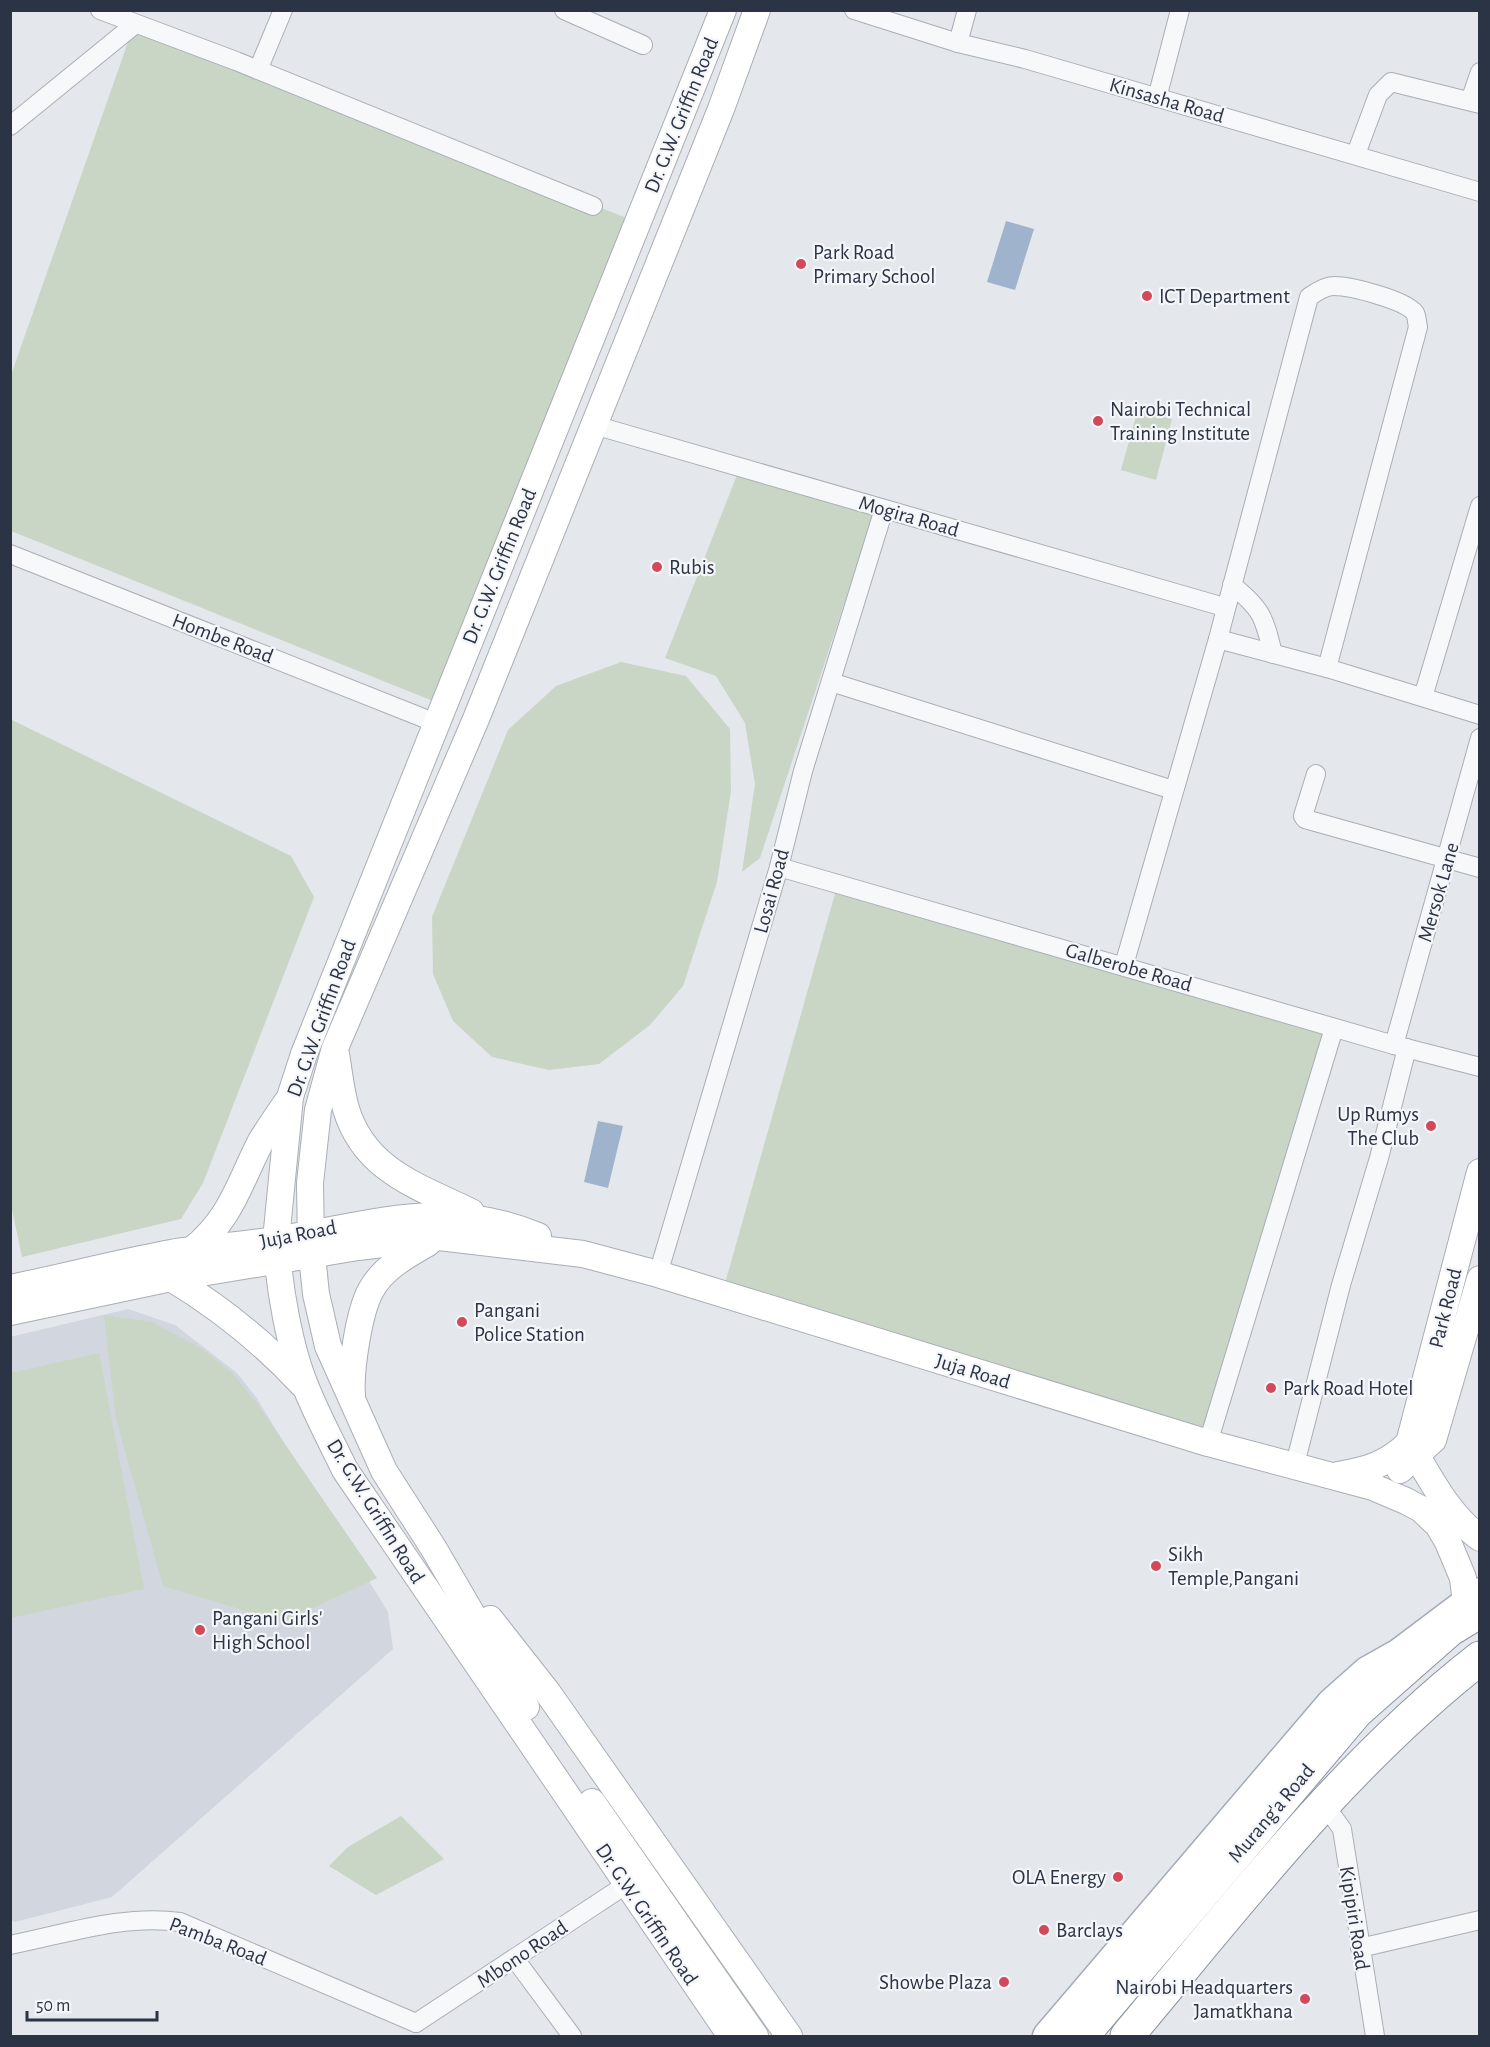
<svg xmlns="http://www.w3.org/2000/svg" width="1490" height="2047" viewBox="0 0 1490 2047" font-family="'Alegreya Sans',sans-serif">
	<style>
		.built { fill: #d2d6de }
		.green { fill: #c9d6c5 }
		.water { fill: #9fb4cc }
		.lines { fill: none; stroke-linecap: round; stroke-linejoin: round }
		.street-casing { stroke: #a9aeb7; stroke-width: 20 }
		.secondary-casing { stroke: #a9aeb7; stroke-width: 28 }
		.primary-casing { stroke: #a3abb8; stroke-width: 31 }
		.highway-casing { stroke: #8b94a3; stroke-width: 35 }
		.street { stroke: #f7f8fa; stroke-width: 18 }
		.secondary { stroke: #fff; stroke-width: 26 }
		.primary { stroke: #fff; stroke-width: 28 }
		.highway { stroke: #fff; stroke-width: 33 }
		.poi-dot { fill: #d1495b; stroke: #f4f6f9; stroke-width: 2 }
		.labels { text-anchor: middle; stroke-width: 4.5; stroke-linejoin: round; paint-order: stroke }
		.street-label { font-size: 21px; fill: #2b3445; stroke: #f4f6f9 }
		.poi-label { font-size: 21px; fill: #2b3445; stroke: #f4f6f9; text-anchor: start }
	</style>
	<rect width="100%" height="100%" fill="#e4e7ec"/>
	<polygon class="built" points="128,1309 175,1325 237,1373 256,1397 388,1612 393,1649 112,1897 15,1922 10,1920 10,1337"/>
	<g class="green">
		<polygon points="134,25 637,222 443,705 11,531 11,375"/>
		<polygon points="1138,409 1172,419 1156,480 1121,470"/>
		<polygon points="737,475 874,514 760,858 742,872 755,784 745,723 716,676 665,658"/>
		<polygon points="621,662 686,676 730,729 731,791 717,882 683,986 650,1025 599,1064 549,1070 492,1057 453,1021 433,974 432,917 508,730 556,686"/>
		<polygon points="10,719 291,856 314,897 203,1183 181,1219 22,1257 10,1200"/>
		<polygon points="838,883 1334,1028 1208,1443 722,1294"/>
		<polygon points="104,1315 152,1322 201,1348 232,1373 256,1402 377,1578 283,1622 163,1586 116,1419"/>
		<polygon points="99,1353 144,1589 11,1618 11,1373"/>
		<polygon points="401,1816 444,1859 376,1895 329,1866 348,1847"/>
	</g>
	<g class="water">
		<polygon points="1006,221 1034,229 1015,290 987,282"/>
		<polygon points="598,1121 623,1126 608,1188 584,1182"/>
	</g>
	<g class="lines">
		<g class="street-casing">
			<g id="street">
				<polyline points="100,10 236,61 593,206"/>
				<polyline points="564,10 643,45"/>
				<polyline points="854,10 958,43 1025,59 1480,192"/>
				<polyline points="958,43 967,10"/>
				<polyline points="258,70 283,10"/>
				<polyline points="1157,98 1180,10"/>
				<polyline points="1470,101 1480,72"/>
				<polyline points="10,126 134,25"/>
				<polyline points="1356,154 1378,95 1391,82 1480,104"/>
				<polyline points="594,425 1224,607"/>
				<polyline points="10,554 436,723"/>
				<path d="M 1232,585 C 1262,609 1264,617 1273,654"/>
				<polyline points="1218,639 1327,668 1480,715"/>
				<polyline points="831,682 1173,790"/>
				<polyline points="1423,697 1480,506"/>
				<polyline points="1316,774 1303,816 1305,819 1480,868"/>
				<polyline points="779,867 1394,1045 1480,1067"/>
				<path d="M 1124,965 L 1218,639 L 1309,297 C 1316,292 1325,286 1334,286 C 1351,286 1405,300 1415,313 C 1417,317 1417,323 1418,327 L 1327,668"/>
				<polyline points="1394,1045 1480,738"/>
				<polyline points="658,1274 779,867 803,771 884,509"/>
				<polyline points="1208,1443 1334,1028"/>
				<polyline points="1294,1468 1341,1285 1379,1158 1407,1048"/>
				<polyline points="1324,1804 1342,1829 1375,2036"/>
				<path d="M 10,1945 C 66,1934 123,1914 180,1922 L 416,2023"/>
				<polyline points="1360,1948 1480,1920"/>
				<polyline points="515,1959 572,2036"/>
				<polyline points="416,2023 627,1884"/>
			</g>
		</g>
		<g class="secondary-casing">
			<g id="secondary">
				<path d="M 723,10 L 304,1054 L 290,1097 L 276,1240 C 279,1286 289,1348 307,1390 C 318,1417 332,1443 345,1470 L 731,2036"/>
				<path d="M 336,1054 C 339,1072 341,1092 346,1109 C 365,1171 418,1186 471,1212"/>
				<path d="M 192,1250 C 231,1219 239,1184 261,1141 C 269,1128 278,1115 287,1102"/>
				<path d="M 171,1278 C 221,1308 262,1341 302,1384"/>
				<path d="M 10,1288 C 64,1277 117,1263 171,1253 C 205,1247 240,1246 274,1240 C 370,1226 442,1196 538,1236"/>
				<polyline points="10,1312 171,1278 358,1247 439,1237 583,1254 658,1274 1208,1443 1373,1487 1406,1501 1421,1509 1438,1525 1448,1542 1463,1578 1466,1603"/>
				<path d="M 352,1395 C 350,1371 359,1311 371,1290 C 383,1268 407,1255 428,1243"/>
				<path d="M 1409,1443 C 1430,1477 1447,1514 1480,1538"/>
				<polyline points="1400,1470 1433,1440 1480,1279"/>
				<path d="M 1338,1475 C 1368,1470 1388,1464 1409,1443 L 1480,1172"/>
				<polyline points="490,1619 548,1693 789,2036"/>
				<polyline points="526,1707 434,1549 384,1471 328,1346 316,1294 311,1246 310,1183 318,1110 335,1048 476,719 721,109 757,10"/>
				<polyline points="592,1802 755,2036"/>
			</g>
		</g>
		<g class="primary-casing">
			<polyline id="primary" points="1047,2036 1331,1703 1367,1671 1399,1653 1480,1592"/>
		</g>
		<g class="highway-casing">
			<g id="highway">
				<polyline points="1082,2036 1357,1711 1449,1630 1480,1611"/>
				<path d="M 1127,2036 C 1237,1905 1343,1765 1480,1658"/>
			</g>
		</g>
		<use href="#street" class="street"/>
		<use href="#secondary" class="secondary"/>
		<use href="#primary" class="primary"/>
		<use href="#highway" class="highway"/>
	</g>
	<g class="poi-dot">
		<circle cx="801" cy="264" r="6"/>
		<circle cx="1147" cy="296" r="6"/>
		<circle cx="1098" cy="421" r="6"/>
		<circle cx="657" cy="567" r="6"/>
		<circle cx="1431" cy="1126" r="6"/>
		<circle cx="462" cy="1322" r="6"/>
		<circle cx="1271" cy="1388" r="6"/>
		<circle cx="1156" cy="1566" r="6"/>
		<circle cx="200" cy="1630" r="6"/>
		<circle cx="1118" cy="1877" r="6"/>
		<circle cx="1044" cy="1930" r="6"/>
		<circle cx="1004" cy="1982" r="6"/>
		<circle cx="1305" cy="1999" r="6"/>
	</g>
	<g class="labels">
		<g class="street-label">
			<text transform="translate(1167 100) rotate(16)" y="7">Kinsasha Road</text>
			<text transform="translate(681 115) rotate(-68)" y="7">Dr. G.W. Griffin Road</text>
			<text transform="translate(909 516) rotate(16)" y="7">Mogira Road</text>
			<text transform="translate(499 566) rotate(-68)" y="7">Dr. G.W. Griffin Road</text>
			<text transform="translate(223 638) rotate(21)" y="7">Hombe Road</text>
			<text transform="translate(771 891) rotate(-75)" y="7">Losai Road</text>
			<text transform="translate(1438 892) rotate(-74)" y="7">Mersok Lane</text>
			<text transform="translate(1129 967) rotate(16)" y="7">Galberobe Road</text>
			<text transform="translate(321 1018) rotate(-70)" y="7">Dr. G.W. Griffin Road</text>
			<text transform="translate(298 1234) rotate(-11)" y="7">Juja Road</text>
			<text transform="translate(1445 1308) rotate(-76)" y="7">Park Road</text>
			<text transform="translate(973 1371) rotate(17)" y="7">Juja Road</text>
			<text transform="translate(376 1511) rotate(58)" y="7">Dr. G.W. Griffin Road</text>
			<text transform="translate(1271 1813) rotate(-50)" y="7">Murang'a Road</text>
			<text transform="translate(647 1914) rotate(56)" y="7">Dr. G.W. Griffin Road</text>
			<text transform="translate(1355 1918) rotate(81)" y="7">Kipipiri Road</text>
			<text transform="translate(218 1941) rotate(21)" y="7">Pamba Road</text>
			<text transform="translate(522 1954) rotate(-34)" y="7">Mbono Road</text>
		</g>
		<g class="poi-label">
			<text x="813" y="259">Park Road<tspan x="813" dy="24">Primary School</tspan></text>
			<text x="1159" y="303">ICT Department</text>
			<text x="1110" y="416">Nairobi Technical<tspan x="1110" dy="24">Training Institute</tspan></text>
			<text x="669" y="574">Rubis</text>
			<text x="1419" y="1121" text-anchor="end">Up Rumys<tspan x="1419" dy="24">The Club</tspan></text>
			<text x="474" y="1317">Pangani<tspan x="474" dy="24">Police Station</tspan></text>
			<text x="1283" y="1395">Park Road Hotel</text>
			<text x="1168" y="1561">Sikh<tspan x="1168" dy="24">Temple,Pangani</tspan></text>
			<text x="212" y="1625">Pangani Girls'<tspan x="212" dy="24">High School</tspan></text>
			<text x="1106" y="1884" text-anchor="end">OLA Energy</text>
			<text x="1056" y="1937">Barclays</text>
			<text x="992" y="1989" text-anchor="end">Showbe Plaza</text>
			<text x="1293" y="1994" text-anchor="end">Nairobi Headquarters<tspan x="1293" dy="24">Jamatkhana</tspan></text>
		</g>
	</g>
	<rect width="1490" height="2047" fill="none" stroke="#2b3445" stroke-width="24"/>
	<path d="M27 2011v9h130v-9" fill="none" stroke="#2b3445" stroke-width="3"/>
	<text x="36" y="2011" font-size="18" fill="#2b3445" stroke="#f4f6f9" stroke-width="4.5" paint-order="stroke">50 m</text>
</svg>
